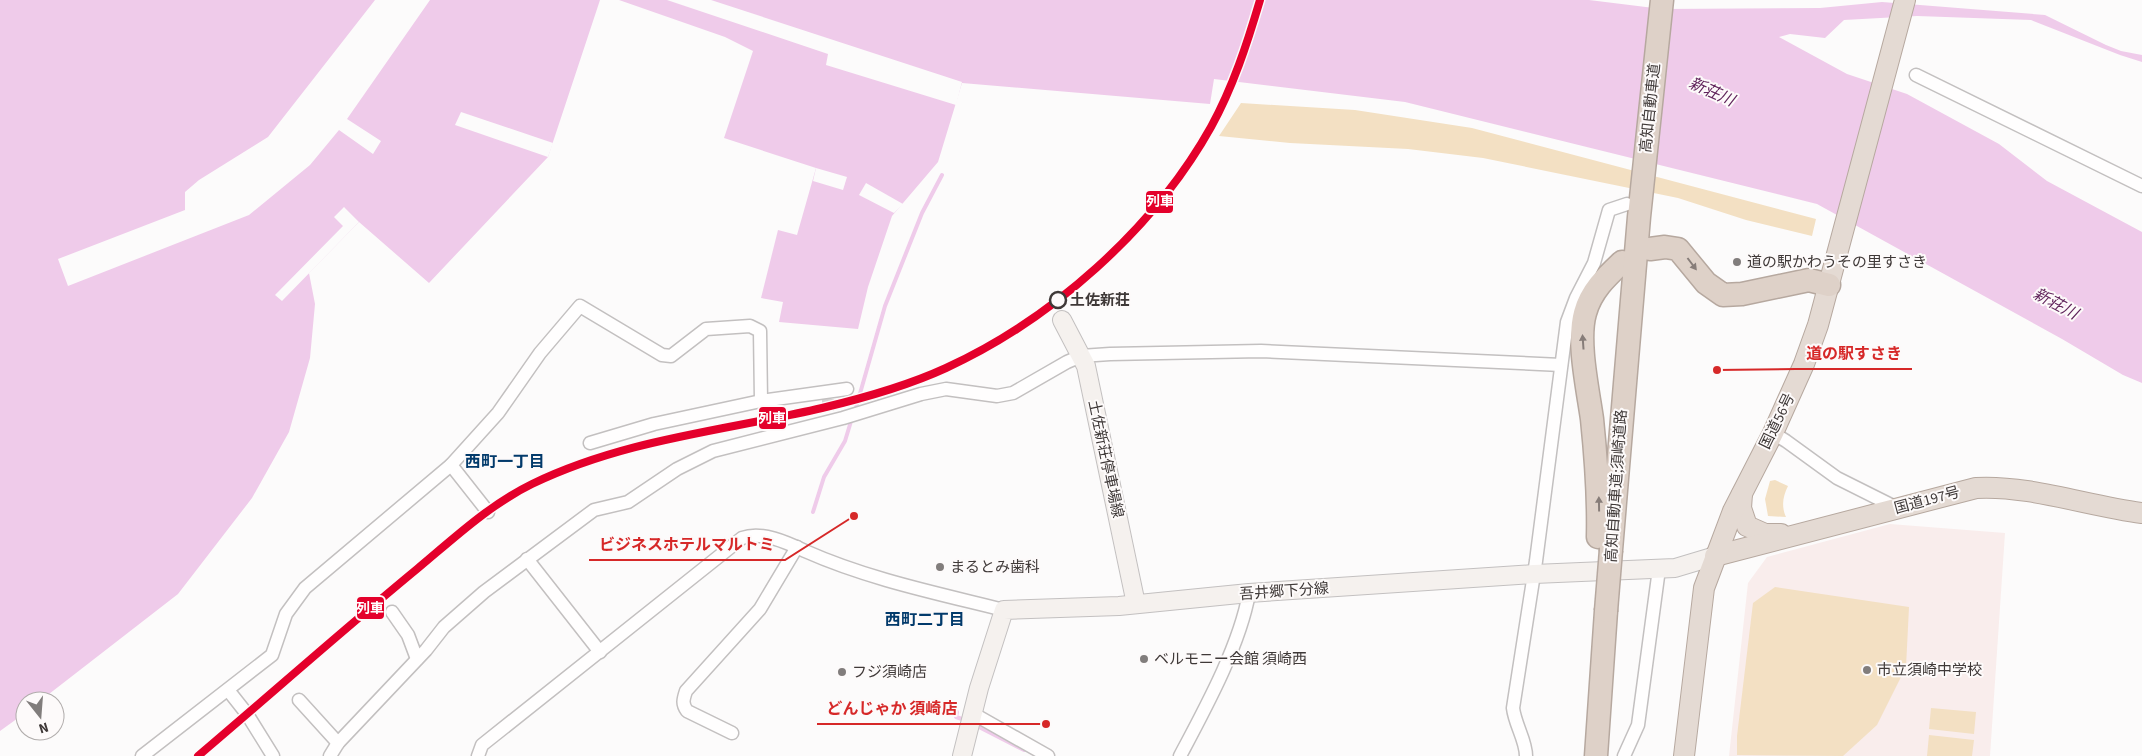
<svg xmlns="http://www.w3.org/2000/svg" width="2142" height="756" viewBox="0 0 2142 756" font-family="'Source Sans 3','Noto Sans JP',sans-serif">
	<style>
		.built { fill: #f9edec }
		.green { fill: #f3e0c3 }
		.water { fill: #efcbea }
		.pier { fill: #fcfbfb }
		.lines { fill: none; stroke-linecap: round; stroke-linejoin: round }
		.stream { stroke: #efcbea; stroke-width: 4 }
		.minor-tunnel { stroke: #d6d4d4; stroke-width: 12; stroke-dasharray: 12 6; stroke-linecap: butt }
		.minor-casing { stroke: #c3c0c0; stroke-width: 15 }
		.secondary-casing { stroke: #c3c0c0; stroke-width: 20 }
		.trunk-casing { stroke: #b6a89f; stroke-width: 22 }
		.motorway-casing { stroke: #b6a89f; stroke-width: 25 }
		.minor { stroke: #fffefe; stroke-width: 12 }
		.secondary { stroke: #f5f1ee; stroke-width: 18 }
		.trunk { stroke: #e4dad3; stroke-width: 20 }
		.motorway { stroke: #ded1c8; stroke-width: 22 }
		.motorway-bridge-casing { stroke: #b6a89f; stroke-width: 25; stroke-linecap: butt }
		.motorway-bridge { stroke: #ded1c8; stroke-width: 22 }
		.rail-1-casing { stroke: #fdfafa; stroke-width: 11 }
		.rail-1 { stroke: #e4002b; stroke-width: 8 }
		.oneway { fill: #877d79 }
		.poi-dot { fill: #817d7c; stroke: #fdfafa; stroke-width: 2 }
		.stop-dot { fill: #fdfafa; stroke: #3f3938; stroke-width: 2.5 }
		.labels { text-anchor: middle; stroke-width: 4; stroke-linejoin: round; paint-order: stroke }
		.street-label { font-size: 15px; fill: #3f3938; stroke: #fdfafa }
		.poi-label { font-size: 15px; fill: #3f3938; stroke: #fdfafa; text-anchor: start }
		.stop-label { font-size: 15px; font-weight: bold; fill: #3f3938; stroke: #fdfafa; text-anchor: start }
		.water-label { font-size: 16px; font-style: italic; fill: #61255c; stroke: #fdfafa }
		.neighbourhood-label { font-size: 16px; font-weight: bold; fill: #023a6b; stroke: #fdfafa }
		.leader { fill: none; stroke: #d62828; stroke-width: 2 }
		.callout-dot { fill: #d62828; stroke: #fdfafa; stroke-width: 2 }
		.callout-label { font-size: 16px; text-anchor: middle; font-weight: bold; fill: #d62828; stroke: #fdfafa; stroke-width: 4; stroke-linejoin: round; paint-order: stroke }
		.line-badge { stroke: #fdfafa; stroke-width: 2 }
		.badge-label { font-size: 14px; text-anchor: middle; font-weight: bold; fill: #fff }
	</style>
	<rect width="100%" height="100%" fill="#fcfbfb"/>
	<polygon class="built" points="1890,524 2005,533 1990,756 1729,756 1748,583 1767,557"/>
	<g class="green">
		<polygon points="1241,103 1355,110 1472,128 1816,219 1812,236 1746,220 1678,198 1483,158 1408,149 1290,143 1219,136"/>
		<path d="M 1775,480 L 1788,486 C 1783,496 1781,506 1786,517 L 1768,516 L 1765,499 L 1770,481 Z"/>
		<polygon points="1775,587 1909,607 1906,667 1877,725 1843,756 1737,755 1737,736 1753,603"/>
		<polygon points="1931,708 1976,712 1974,734 1929,729"/>
		<polygon points="1929,735 1974,740 1972,756 1927,756"/>
	</g>
	<g class="water">
		<polygon points="0,0 600,0 548,157 429,283 359,222 309,273 315,304 310,358 289,432 252,498 178,594 40,701 25,701 25,713 0,731"/>
		<polygon points="619,0 1589,0 1662,9 1820,8 1882,2 2045,15 2106,45 2121,51 2142,55 2142,62 2120,55 2031,20 1917,16 1844,20 1825,38 1790,34 1779,37 1847,74 1907,94 1999,144 2047,181 2142,232 2142,383 2123,375 2062,339 1817,204 1405,102 1214,79 1210,104 962,83 938,162 892,216 868,287 858,329 779,322 783,302 761,298 778,230 797,235 816,168 724,138 753,51 725,37"/>
	</g>
	<g class="pier">
		<polygon points="375,0 430,0 347,119 381,141 373,154 339,130 310,165 249,215 68,286 58,259 185,210 185,192 199,180 268,137"/>
		<polygon points="667,0 711,0 962,82 956,105 826,65 828,54"/>
		<polygon points="461,112 553,143 548,157 455,125"/>
		<polygon points="816,168 847,177 843,190 813,181"/>
		<polygon points="866,183 903,204 894,213 859,195"/>
		<polygon points="344,207 359,222 282,301 275,295 343,226 334,217"/>
	</g>
	<g class="lines">
		<g class="stream">
			<polyline points="855,411 885,306 922,213 942,175"/>
			<polyline points="813,512 824,477 845,441 852,418"/>
			<polyline points="957,712 956,717 962,719"/>
			<polyline points="979,727 1024,750"/>
		</g>
		<polyline class="minor-tunnel" points="828,399 828,413"/>
		<g class="minor-casing">
			<g id="minor">
				<polyline points="1916,75 2142,186"/>
				<polyline points="1773,433 1786,441 1837,478 1897,508"/>
				<polyline points="590,443 654,424 761,401 847,389"/>
				<polyline points="451,465 488,512"/>
				<polyline points="527,559 600,652"/>
				<polyline points="392,612 408,635 417,659"/>
				<polyline points="228,690 247,714 273,756"/>
				<polyline points="299,700 338,743"/>
				<polyline points="972,713 1048,756"/>
				<path d="M 732,733 L 687,711 C 682,704 683,700 686,691 L 760,609 L 797,547"/>
				<polyline points="142,756 272,655 286,614 305,588 451,465 498,413 540,353 580,306 662,355 671,356 706,329 750,326 760,331 761,401"/>
				<polyline points="330,756 338,743 426,650 444,627 484,592 594,510 628,502 677,469 713,451 843,418 921,394 946,389 997,396 1013,393 1067,362 1081,356 1110,354 1261,351 1561,365"/>
				<path d="M 478,756 L 482,745 L 742,538 C 762,531 786,542 805,551 C 868,579 936,593 1004,610"/>
				<path d="M 1180,756 C 1205,709 1240,645 1249,593"/>
				<path d="M 1526,756 C 1526,740 1515,725 1513,708 L 1536,561 L 1567,322 L 1576,298 L 1594,263 L 1609,210 L 1627,204"/>
				<polyline points="1624,756 1638,725 1659,569"/>
			</g>
		</g>
		<g class="secondary-casing">
			<g id="secondary">
				<polyline points="1062,320 1086,366 1136,604"/>
				<polyline points="962,756 979,688 1004,610 1119,606 1249,593 1534,574 1675,568 1715,556"/>
			</g>
		</g>
		<g class="trunk-casing">
			<g id="trunk">
				<polyline points="1742,494 1741,508 1747,526 1765,534 1781,534"/>
				<path d="M 1715,556 L 1976,488 C 2029,485 2088,506 2142,513"/>
				<polyline points="1684,756 1704,588 1733,511 1773,433 1804,364 1818,325 1905,0"/>
			</g>
		</g>
		<g class="motorway-casing">
			<g id="motorway">
				<polyline points="1650,249 1665,247 1678,249 1706,283 1723,295 1742,294 1809,280 1829,285"/>
				<path d="M 1598,537 C 1599,497 1596,458 1592,419 C 1588,390 1577,341 1585,313 C 1591,291 1606,277 1622,262"/>
				<polyline points="1611,550 1639,217 1662,0"/>
				<polyline points="1596,756 1606,611"/>
			</g>
		</g>
		<use href="#minor" class="minor"/>
		<use href="#secondary" class="secondary"/>
		<use href="#trunk" class="trunk"/>
		<use href="#motorway" class="motorway"/>
		<g class="motorway-bridge-casing">
			<polyline id="motorway-bridge" points="1606,611 1611,550"/>
		</g>
		<use href="#motorway-bridge" class="motorway-bridge"/>
		<g class="rail-1-casing">
			<path id="rail-1" d="M 198,756 C 271,694 343,630 417,569 C 453,539 489,505 532,484 C 625,439 723,431 822,408 C 864,398 907,386 946,368 C 1051,320 1154,229 1211,127 C 1233,87 1247,44 1260,0"/>
		</g>
		<use href="#rail-1" class="rail-1"/>
	</g>
	<defs><path id="oneway-solid" d="M-6-.8H1V-3.2L6.5 0L1 3.2V.8H-6Z" transform="scale(1.25)"/></defs>
	<g class="oneway">
		<use href="#oneway-solid" transform="translate(1692 264) rotate(53)"/>
		<use href="#oneway-solid" transform="translate(1583 342) rotate(-94)"/>
		<use href="#oneway-solid" transform="translate(1599 504) rotate(-91)"/>
	</g>
	<g class="poi-dot">
		<circle cx="1737" cy="262" r="5"/>
		<circle cx="940" cy="567" r="5"/>
		<circle cx="1144" cy="659" r="5"/>
		<circle cx="1867" cy="670" r="5"/>
		<circle cx="842" cy="672" r="5"/>
	</g>
	<circle class="stop-dot" cx="1058" cy="300" r="8"/>
	<g class="labels">
		<g class="street-label">
			<text transform="translate(1650 108) rotate(-84)" y="5">高知自動車道</text>
			<text transform="translate(1777 421) rotate(-64)" y="5">国道56号</text>
			<text transform="translate(1106 459) rotate(78)" y="5">土佐新荘停車場線</text>
			<text transform="translate(1616 486) rotate(-86)" y="5">高知自動車道;須崎道路</text>
			<text transform="translate(1927 500) rotate(-15)" y="5">国道197号</text>
			<text transform="translate(1284 591) rotate(-4)" y="5">吾井郷下分線</text>
		</g>
		<g class="poi-label">
			<text x="1747" y="267">道の駅かわうその里すさき</text>
			<text x="950" y="572">まるとみ歯科</text>
			<text x="1154" y="664">ベルモニー会館 須崎西</text>
			<text x="1877" y="675">市立須崎中学校</text>
			<text x="852" y="677">フジ須崎店</text>
		</g>
		<g class="stop-label">
			<text x="1070" y="305">土佐新荘</text>
		</g>
		<g class="water-label">
			<text transform="translate(1712 91) rotate(24)" y="6">新荘川</text>
			<text transform="translate(2056 303) rotate(28)" y="6">新荘川</text>
		</g>
		<g class="neighbourhood-label">
			<text x="505" y="467">西町一丁目</text>
			<text x="925" y="625">西町二丁目</text>
		</g>
	</g>
	<path class="leader" d="M1717 370L1796 369H1912M854 516L785 560H589M1046 724L968 724H817"/>
	<g class="callout-dot">
		<circle cx="1717" cy="370" r="5"/>
		<circle cx="854" cy="516" r="5"/>
		<circle cx="1046" cy="724" r="5"/>
	</g>
	<g class="callout-label">
		<text x="1854" y="359">道の駅すさき</text>
		<text x="687" y="550">ビジネスホテルマルトミ</text>
		<text x="892" y="714">どんじゃか 須崎店</text>
	</g>
	<g class="line-badge">
		<rect x="1145" y="190" width="29" height="24" rx="5" fill="#e4002b"/>
		<rect x="758" y="406" width="29" height="24" rx="5" fill="#e4002b"/>
		<rect x="356" y="596" width="29" height="24" rx="5" fill="#e4002b"/>
	</g>
	<g class="badge-label">
		<text x="1160" y="206">列車</text>
		<text x="772" y="423">列車</text>
		<text x="370" y="613">列車</text>
	</g>
	<g transform="translate(40 716) rotate(163)"><circle r="24" fill="#fdfafa" stroke="#b1adac"/>
	<path d="M0-4L9 19L0 12L-9 19Z" fill="#817d7c"/>
	<text y="-8" font-size="14" font-weight="bold" text-anchor="middle" fill="#3f3938">N</text>
	</g>
</svg>
